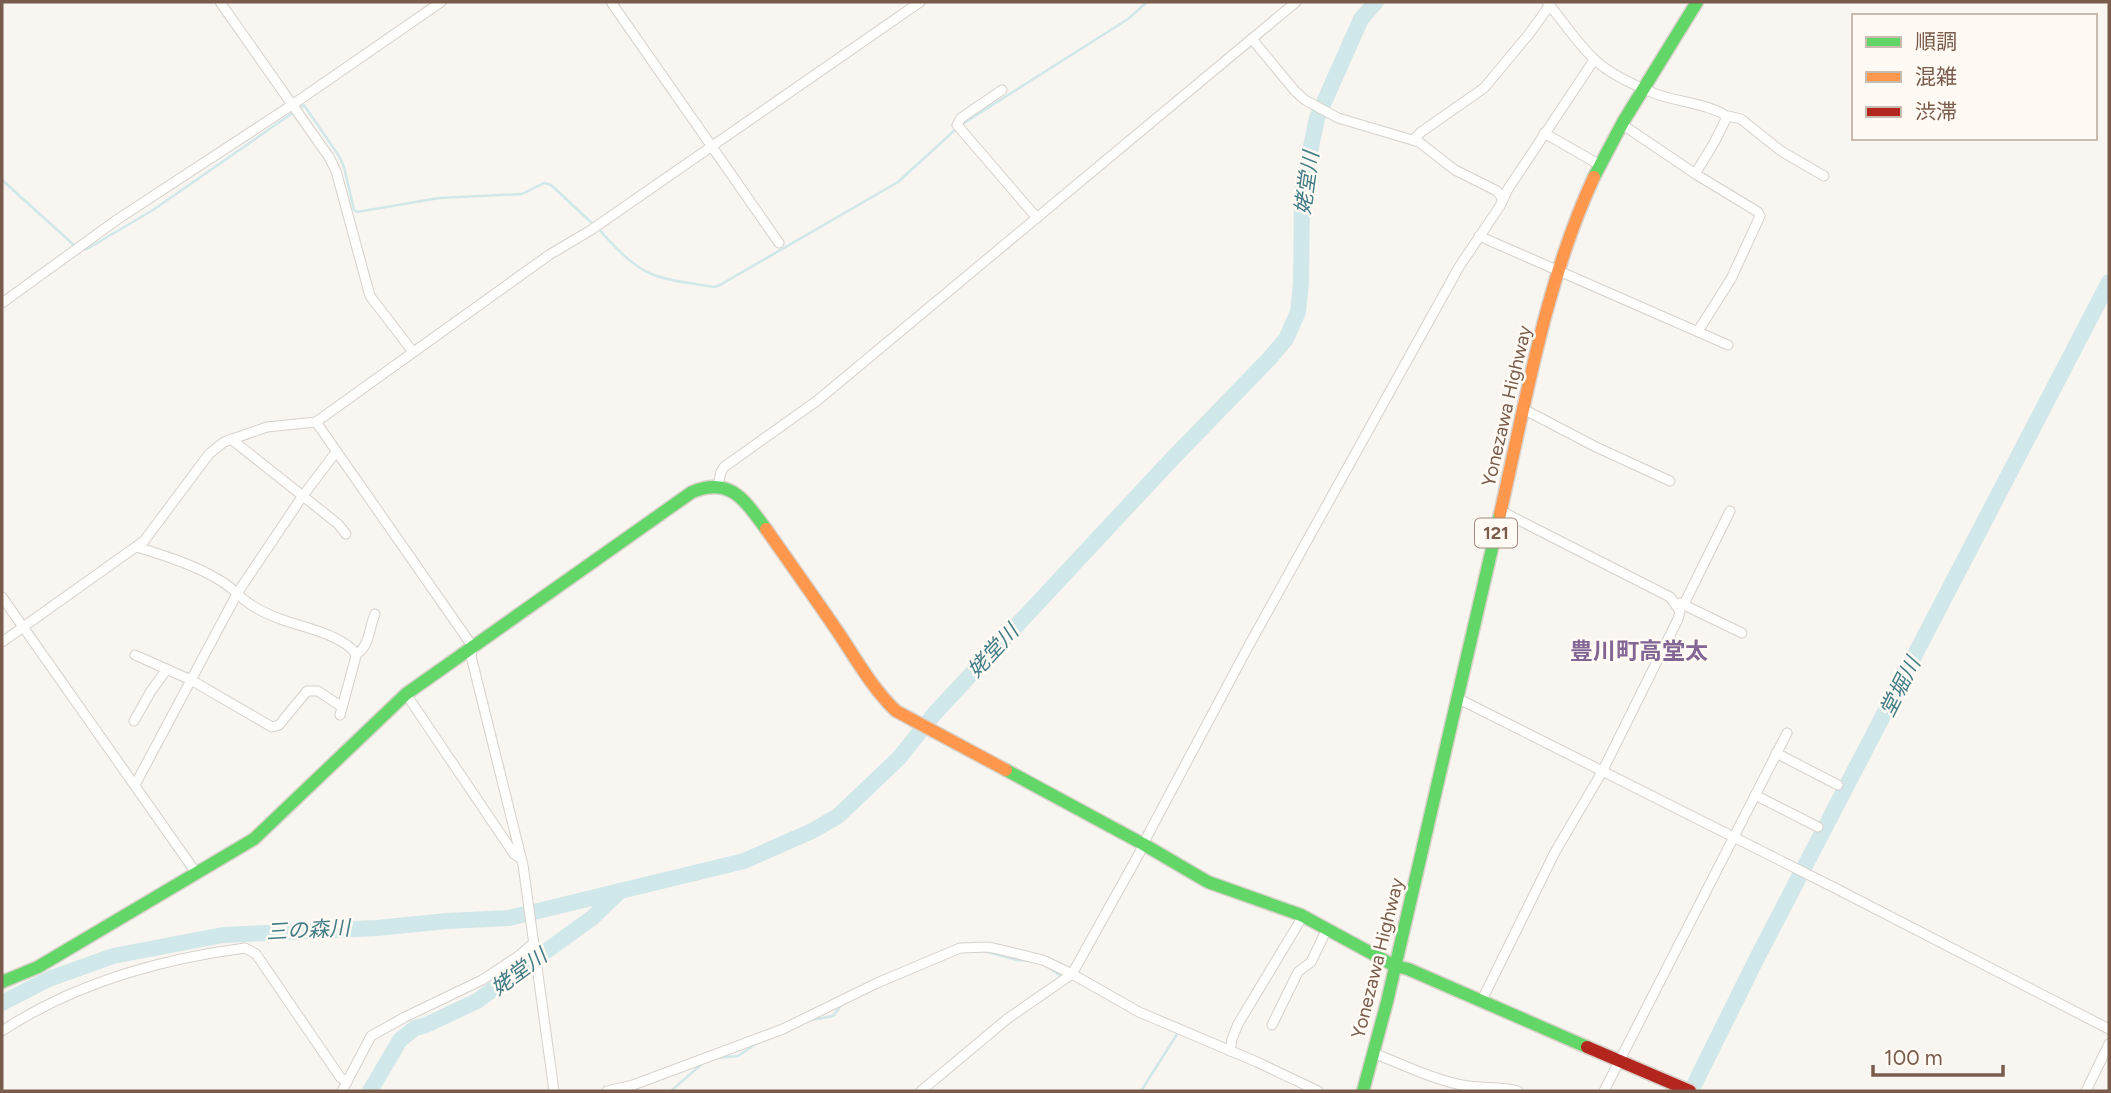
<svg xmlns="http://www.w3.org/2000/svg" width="2111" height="1093" viewBox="0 0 2111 1093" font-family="Figtree,'Noto Sans JP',sans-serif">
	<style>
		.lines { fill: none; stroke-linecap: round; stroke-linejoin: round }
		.stream { stroke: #d0e8ea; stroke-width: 2.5 }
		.river { stroke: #d0e8ea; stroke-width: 16 }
		.street-casing { stroke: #d7d1cb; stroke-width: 11 }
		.fast-casing { stroke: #d9d2cb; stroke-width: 15 }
		.slow-casing { stroke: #d9d2cb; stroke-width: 15 }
		.jam-casing { stroke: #d9d2cb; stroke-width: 15 }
		.street { stroke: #fefefd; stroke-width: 9 }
		.fast { stroke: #63d668; stroke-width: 12 }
		.slow { stroke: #ff974d; stroke-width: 12 }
		.jam { stroke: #b3261e; stroke-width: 12 }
		.labels { text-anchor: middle; stroke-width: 5; stroke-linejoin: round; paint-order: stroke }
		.shield { fill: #fffaf3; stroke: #a28b7f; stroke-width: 2 }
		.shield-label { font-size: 18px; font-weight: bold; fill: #7a5c4d }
		.street-label { font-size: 19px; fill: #7a5c4d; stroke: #fffaf3 }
		.water-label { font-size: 21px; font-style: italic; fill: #437c86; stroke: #fffaf3 }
		.quarter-label { font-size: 23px; font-weight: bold; fill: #846695; stroke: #fffaf3 }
	</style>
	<rect width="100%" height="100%" fill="#f9f5f0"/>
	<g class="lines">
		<g class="stream">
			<polyline points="302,107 304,105 339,156 344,167 354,210 357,212 439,198 522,194 544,183 551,185 594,225"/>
			<polyline points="961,125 1128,19 1147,2"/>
			<polyline points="2,180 75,246"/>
			<path d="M 599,229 C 612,245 634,268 654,275 C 672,282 694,283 714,287 L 720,285 L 898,182 L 956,129"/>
			<polyline points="80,250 87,249 153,210 294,112"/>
			<polyline points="984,951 1017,960 1032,961"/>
			<polyline points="1048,967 1062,977"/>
			<polyline points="811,1020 833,1016 843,1003"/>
			<polyline points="716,1058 738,1056 760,1041"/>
			<polyline points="671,1091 703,1063"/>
			<polyline points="1141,1091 1179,1031"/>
		</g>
		<g class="river">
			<polyline points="2,1003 49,979 113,956 223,935 377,928 447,921 509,918 744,861 812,831 838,816 899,758 935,713 1171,460 1269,359 1286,339 1298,312 1301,284 1302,190 1317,118 1361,19 1376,2"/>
			<polyline points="370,1091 400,1040 415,1028 426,1025 477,1001 592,918 620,891"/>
			<polyline points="1691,1091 1758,956 2109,282"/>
		</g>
		<g class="street-casing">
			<g id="street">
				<polyline points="220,2 329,157 336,171 370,296 413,352"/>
				<polyline points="611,2 779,243"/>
				<path d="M 1547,2 C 1563,21 1577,43 1595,60 C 1611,75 1636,86 1656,94 C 1674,101 1714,105 1727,117 L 1714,143 L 1695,174"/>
				<polyline points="1252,39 1295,91 1305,100 1338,118 1419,142 1455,170 1497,191 1503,199"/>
				<polyline points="1002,90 961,118 957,125 1037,218"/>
				<polyline points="1727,117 1728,116 1741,119 1781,151 1824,176"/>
				<polyline points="1623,125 1697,175 1758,212 1760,216 1731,279 1698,331"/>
				<polyline points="1544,133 1600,165"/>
				<polyline points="1413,140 1421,132 1484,88 1529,34 1550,5"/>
				<polyline points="1479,236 1728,345"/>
				<polyline points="2,303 118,219 292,105 441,2"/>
				<polyline points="1525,410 1596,447 1670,481"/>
				<polyline points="316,422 473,647 471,656 523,865 554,1091"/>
				<polyline points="231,439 338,524 346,534"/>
				<polyline points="718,485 721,472 724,467 818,400 1296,2"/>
				<path d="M 137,547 C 166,556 195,565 221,581 C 231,587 237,594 246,601 C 258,611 274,617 289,622 C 308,628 345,637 356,654 L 355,660 L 340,715"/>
				<polyline points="2,597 197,874"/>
				<polyline points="1680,603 1742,633"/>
				<polyline points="1684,604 1730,511"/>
				<polyline points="2,642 144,541 209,454 224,442 267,427 316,422 549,255 591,230 920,2"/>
				<path d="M 356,654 C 370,647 369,627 375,614"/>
				<polyline points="135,655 191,680 272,727 279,725 307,691 318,691 342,707"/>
				<polyline points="406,694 514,854 520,858"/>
				<polyline points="1457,698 1833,887 2109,1029"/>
				<polyline points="134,721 151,691 167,669"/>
				<polyline points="1776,753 1838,785"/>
				<polyline points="135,785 238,592 302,497 336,452"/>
				<polyline points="1755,795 1818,827"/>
				<polyline points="1481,1002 1555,852 1602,772 1678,619 1680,611 1670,597 1501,511"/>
				<polyline points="1272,1025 1298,972 1311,962 1327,929"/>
				<path d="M 2,1031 C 73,984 161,959 245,948 L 256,954 L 340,1077 L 347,1082"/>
				<polyline points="1230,1051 1232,1039 1238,1024 1303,916"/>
				<path d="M 1373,1053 C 1402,1064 1432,1079 1462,1085 C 1481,1089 1499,1086 1518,1091"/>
				<polyline points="342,1091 371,1036 405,1017 482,980 517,957 534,943"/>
				<polyline points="607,1091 633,1085 783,1029 877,983 960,948 989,947 1043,960 1072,974 1139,1012 1257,1062 1318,1091"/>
				<polyline points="921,1091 1007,1019 1072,974 1140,852 1143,844 1248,647 1459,267 1500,206 1508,189 1594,60"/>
				<polyline points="1604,1091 1787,733"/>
				<polyline points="2086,1091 2109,1044"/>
			</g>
		</g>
		<g class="fast-casing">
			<g id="fast">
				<polyline points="1594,177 1623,122 1697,2"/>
				<polyline points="1006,770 1143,844 1208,882 1301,915 1395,966 1408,969 1587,1047"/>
				<path d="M 2,982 L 38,967 L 254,839 L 406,694 L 692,492 C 731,476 745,501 766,529"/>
				<polyline points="1363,1091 1387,1002 1500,514"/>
			</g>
		</g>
		<g class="slow-casing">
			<g id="slow">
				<path d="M 1500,514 C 1526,401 1545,283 1594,177"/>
				<path d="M 766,529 C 790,563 814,597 838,632 C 856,659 872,688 896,711 L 1006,770"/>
			</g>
		</g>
		<g class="jam-casing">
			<polyline id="jam" points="1587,1047 1690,1091"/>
		</g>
		<use href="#street" class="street"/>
		<use href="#fast" class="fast"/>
		<use href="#slow" class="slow"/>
		<use href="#jam" class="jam"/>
	</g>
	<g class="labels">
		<rect class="shield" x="1475" y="518.5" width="42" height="29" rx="5"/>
		<g class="shield-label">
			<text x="1496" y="539">121</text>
		</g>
		<g class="street-label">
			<text transform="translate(1506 406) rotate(-77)" y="7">Yonezawa Highway</text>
			<text transform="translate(1377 958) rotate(-76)" y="7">Yonezawa Highway</text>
		</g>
		<g class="water-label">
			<text transform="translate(1307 183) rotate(-82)" y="7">姥堂川</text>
			<text transform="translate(993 651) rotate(-47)" y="7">姥堂川</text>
			<text transform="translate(1900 687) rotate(-63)" y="7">堂堀川</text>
			<text transform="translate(308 930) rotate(-3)" y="7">三の森川</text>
			<text transform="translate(519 972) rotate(-36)" y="7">姥堂川</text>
		</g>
		<g class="quarter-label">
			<text x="1639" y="659">豊川町高堂太</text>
		</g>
	</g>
	<rect width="2111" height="1093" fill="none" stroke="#7a5c4d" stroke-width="7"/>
	<rect x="1852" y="14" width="245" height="126" fill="#fffaf3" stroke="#cabbb1" stroke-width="2"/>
	<rect x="1866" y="37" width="35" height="10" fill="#63d668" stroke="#cabbb1" stroke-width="2"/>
	<text x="1915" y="49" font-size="21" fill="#7a5c4d">順調</text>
	<rect x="1866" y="72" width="35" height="10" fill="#ff974d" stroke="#cabbb1" stroke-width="2"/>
	<text x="1915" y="84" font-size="21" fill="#7a5c4d">混雑</text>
	<rect x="1866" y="107" width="35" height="10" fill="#b3261e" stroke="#cabbb1" stroke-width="2"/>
	<text x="1915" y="119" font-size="21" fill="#7a5c4d">渋滞</text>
	<path d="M1873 1065v10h130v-10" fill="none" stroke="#7a5c4d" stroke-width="3.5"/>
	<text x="1884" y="1065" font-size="21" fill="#7a5c4d" stroke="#fffaf3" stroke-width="5" paint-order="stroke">100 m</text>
</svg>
